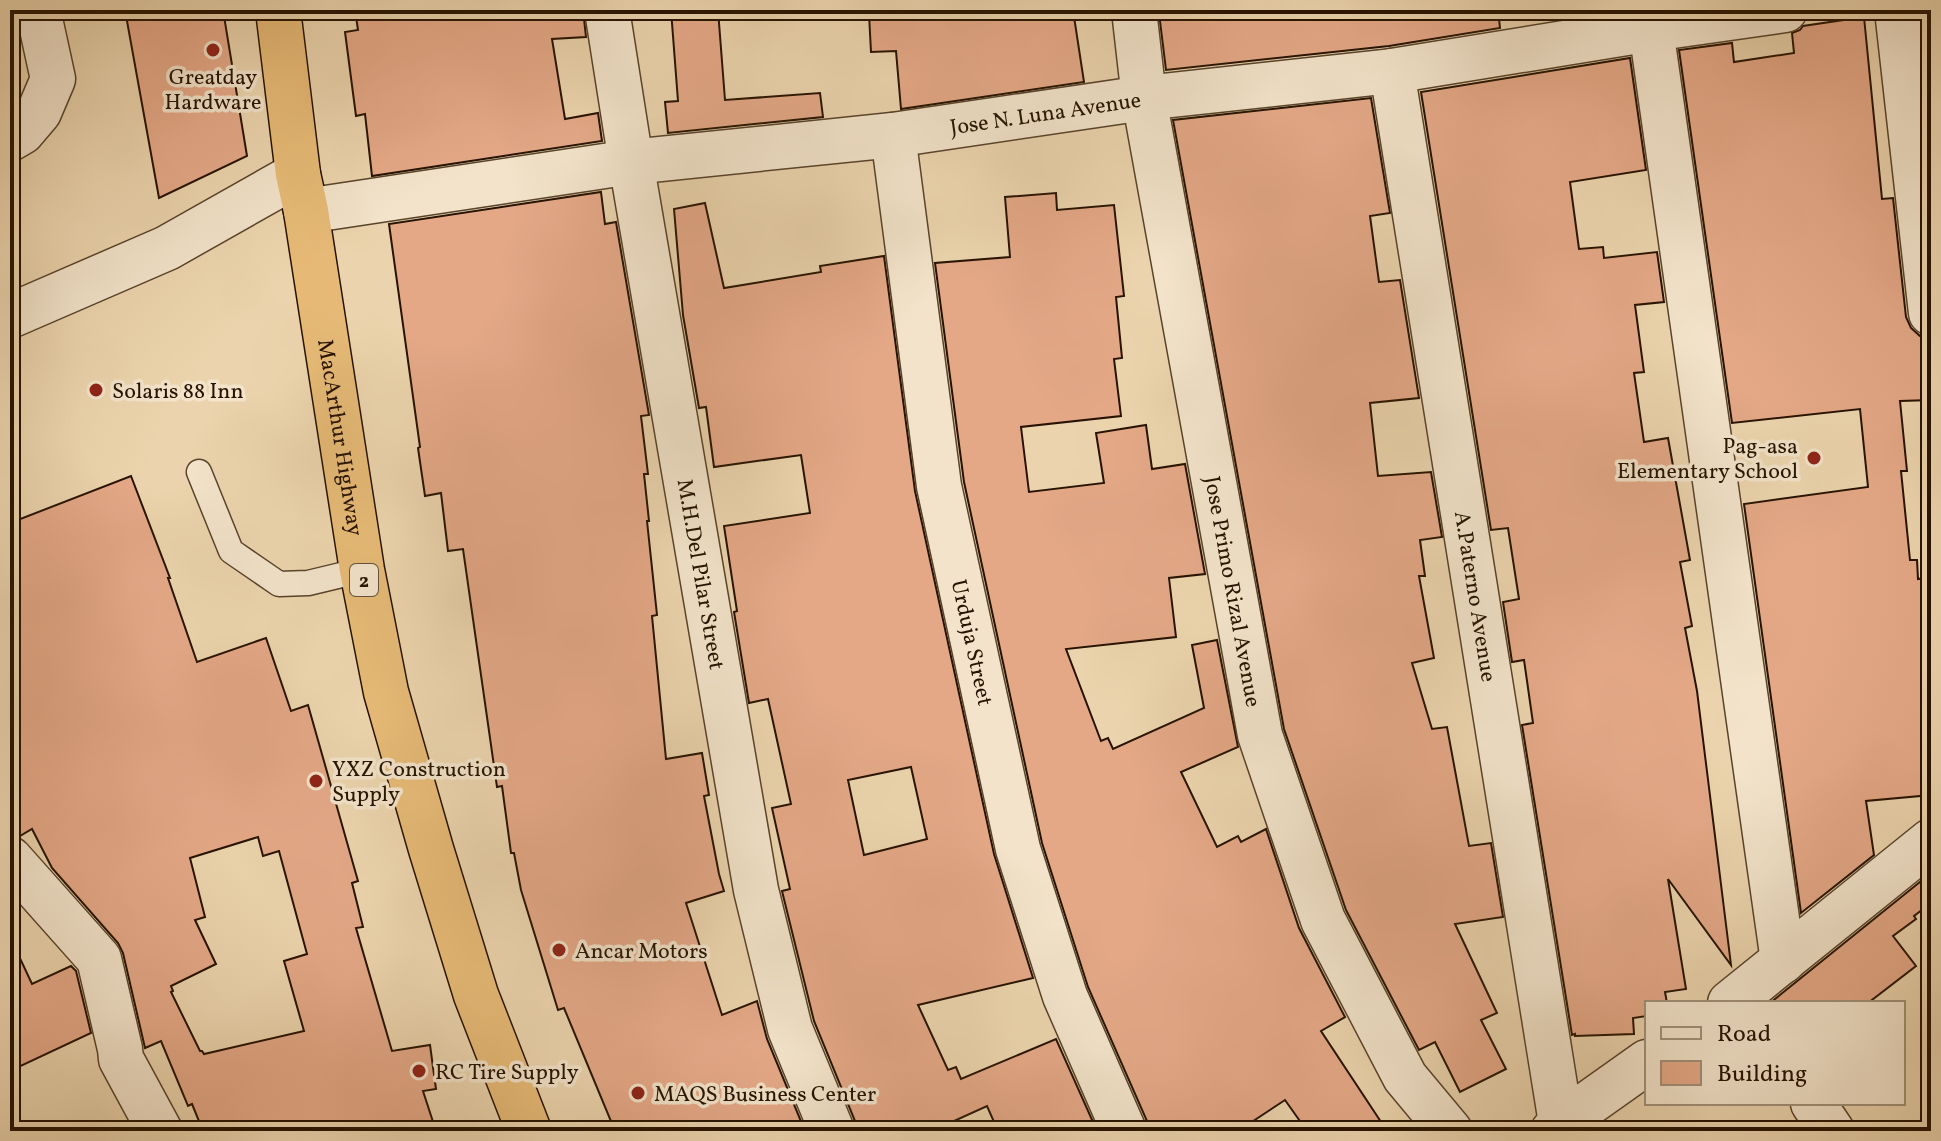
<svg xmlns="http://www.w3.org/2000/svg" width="1941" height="1141" viewBox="0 0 1941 1141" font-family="Vollkorn,serif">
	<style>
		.building { fill: #e4a887; stroke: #271300; stroke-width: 2; fill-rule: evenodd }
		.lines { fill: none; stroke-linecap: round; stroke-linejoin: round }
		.lane-casing { stroke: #58432b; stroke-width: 27 }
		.street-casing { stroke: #58432b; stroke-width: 47 }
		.highway-casing { stroke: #271300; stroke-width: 47 }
		.lane { stroke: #f2e3ca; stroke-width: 24 }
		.street { stroke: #f2e3ca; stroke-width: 44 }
		.highway { stroke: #e6ba76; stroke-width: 44 }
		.poi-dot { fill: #8f2418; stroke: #f2e3ca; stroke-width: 3 }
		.labels { text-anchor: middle; stroke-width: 7; stroke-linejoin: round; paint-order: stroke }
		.shield { fill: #f2e3ca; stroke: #64513d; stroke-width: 2 }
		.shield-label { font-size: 20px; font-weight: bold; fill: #271300 }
		.poi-label { font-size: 22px; fill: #271300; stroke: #f2e3ca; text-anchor: start }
		.street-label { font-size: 22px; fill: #271300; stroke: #f2e3ca }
	</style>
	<rect width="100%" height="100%" fill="#ebd4ad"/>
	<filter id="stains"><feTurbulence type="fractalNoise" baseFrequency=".0025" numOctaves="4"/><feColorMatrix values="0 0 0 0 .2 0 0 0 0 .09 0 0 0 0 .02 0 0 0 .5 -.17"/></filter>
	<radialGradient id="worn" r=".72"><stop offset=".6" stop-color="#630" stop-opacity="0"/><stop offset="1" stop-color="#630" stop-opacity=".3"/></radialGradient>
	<g class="building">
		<polygon points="125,10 223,10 247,156 159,198"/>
		<polygon points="355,10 583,10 586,37 552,39 565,119 598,113 602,141 372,176 365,114 356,116 345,32 358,30"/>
		<polygon points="671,10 718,10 725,100 820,93 823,117 668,133 665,102 678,101"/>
		<polygon points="921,10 1073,10 1084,82 901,109 896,51 871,52 869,14"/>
		<polygon points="1185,10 1257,10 1257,12 1314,10 1498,10 1500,28 1389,46 1166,70 1159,13"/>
		<polygon points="1864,17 1882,199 1893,198 1906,317 1911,328 1920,336 1931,338 1931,400 1900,401 1907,471 1901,471 1910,560 1917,560 1918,579 1931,577 1931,795 1866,801 1874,855 1801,913 1744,504 1868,487 1860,409 1732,423 1679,50 1732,43 1734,62 1794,53 1792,33 1800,30 1803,26"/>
		<polygon points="1630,58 1646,170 1570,182 1579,249 1603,247 1604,258 1657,252 1664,302 1635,305 1644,372 1634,373 1644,442 1668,438 1690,560 1680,562 1692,626 1685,628 1697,691 1731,965 1668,879 1686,989 1665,992 1667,1003 1647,1003 1647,1016 1633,1018 1634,1034 1575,1036 1575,1034 1572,1035 1522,725 1533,723 1524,660 1512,662 1503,602 1519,599 1508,528 1491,530 1421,92"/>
		<polygon points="1371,98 1390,213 1370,216 1379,282 1400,280 1419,398 1370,403 1378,476 1431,472 1442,537 1420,540 1425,576 1419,576 1434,658 1412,663 1432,729 1447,727 1469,846 1491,843 1503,917 1455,924 1497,1013 1481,1020 1506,1069 1460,1092 1435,1042 1419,1050 1346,910 1284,729 1173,120"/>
		<polygon points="601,192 605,224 616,222 649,415 641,416 648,474 644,474 649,521 647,521 657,615 652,616 666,759 702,753 709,795 704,796 719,874 724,891 686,903 722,1015 757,1001 767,1039 805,1131 615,1131 564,1008 558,1010 521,890 514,853 511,853 502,786 497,787 463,549 448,551 441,493 425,496 418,448 420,447 389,224"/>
		<polygon points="1056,193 1057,210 1114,205 1124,296 1116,297 1122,358 1114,359 1121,416 1021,427 1029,492 1104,483 1096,433 1146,425 1152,469 1185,464 1205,574 1169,578 1176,637 1066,649 1101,741 1108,738 1113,749 1204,708 1192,645 1217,640 1238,747 1181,772 1217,847 1238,836 1241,842 1266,829 1299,928 1345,1017 1321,1031 1387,1131 1307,1131 1285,1100 1238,1131 1149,1131 1147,1121 1088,987 1042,843 964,482 935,263 1010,257 1005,197"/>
		<path d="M 705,203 L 724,288 L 821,272 L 820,266 L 884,256 L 915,491 L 994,854 L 1033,978 L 918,1005 L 948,1070 L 956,1067 L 961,1079 L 1056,1039 L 1097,1131 L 998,1131 L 987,1106 L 932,1131 L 856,1131 L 855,1121 L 814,1021 L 782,891 L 790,889 L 772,808 L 791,804 L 768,699 L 749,703 L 734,612 L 737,611 L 724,526 L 810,513 L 801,455 L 714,467 L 706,407 L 699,408 L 683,315 L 674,209 ZM 911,767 L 927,839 L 864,855 L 848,780 Z"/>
		<path d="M 131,476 L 170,578 L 168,578 L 197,662 L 266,638 L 291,711 L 308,705 L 358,881 L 352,883 L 363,927 L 356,928 L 392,1051 L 430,1045 L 436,1089 L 423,1091 L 436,1131 L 203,1131 L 192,1104 L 188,1106 L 161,1041 L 145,1048 L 123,953 L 118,943 L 52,868 L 32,829 L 20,836 L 10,835 L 10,523 ZM 258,837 L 263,856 L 279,851 L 307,954 L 284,961 L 304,1031 L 204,1054 L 202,1051 L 200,1051 L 171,992 L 173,991 L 171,986 L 216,964 L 195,920 L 205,917 L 190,858 Z"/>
		<polygon points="1931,873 1931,903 1914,916 1916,919 1893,936 1916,966 1868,1003 1770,1003"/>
		<polygon points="10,937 32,984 71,966 76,971 91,1033 10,1071"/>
	</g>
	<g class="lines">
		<g class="lane-casing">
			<polyline id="lane" points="199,472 231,551 279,584 308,583 362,570"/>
		</g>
		<g class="street-casing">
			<g id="street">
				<path id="s1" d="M 607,10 L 631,162 L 756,890 L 790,1029 L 832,1131"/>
				<path id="s2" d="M 1134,10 L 1144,98 L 1260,735 L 1323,920 L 1405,1077 L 1450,1131"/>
				<polyline points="1897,10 1931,313"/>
				<polyline points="1651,29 1783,961"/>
				<path id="s3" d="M 1392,71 L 1561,1123"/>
				<path id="s4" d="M 893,135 L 939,486 L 1018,849 L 1065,996 L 1124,1131"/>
				<polyline points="10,139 22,132 39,112 53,79 38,10"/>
				<path id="s5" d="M 306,211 L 631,162 L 893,135 L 1144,98 L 1392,71 L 1651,29 L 1785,10"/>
				<polyline points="10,316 167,248 298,174"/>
				<polyline points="10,859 99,959 120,1049 121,1059 160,1131"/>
				<polyline points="1730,1003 1931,841"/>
				<polyline points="1813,1103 1832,1131"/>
				<polyline points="1553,1131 1561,1123 1647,1062"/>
			</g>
		</g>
		<g class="highway-casing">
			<g id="highway">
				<path id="s6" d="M 278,10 L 298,174 L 306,211 L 362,570 L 386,692 L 431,849 L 476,995 L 529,1131"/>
			</g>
		</g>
		<use href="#lane" class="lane"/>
		<use href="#street" class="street"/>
		<use href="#highway" class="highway"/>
	</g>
	<g class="poi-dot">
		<circle cx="213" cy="50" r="8"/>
		<circle cx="96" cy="390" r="8"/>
		<circle cx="1814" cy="458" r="8"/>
		<circle cx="316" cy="781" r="8"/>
		<circle cx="559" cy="950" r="8"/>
		<circle cx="419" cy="1071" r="8"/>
		<circle cx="638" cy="1093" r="8"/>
	</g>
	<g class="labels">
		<rect class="shield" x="350" y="564" width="28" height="32" rx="6"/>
		<g class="shield-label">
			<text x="364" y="587">2</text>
		</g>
		<g class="poi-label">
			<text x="213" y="84" text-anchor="middle">Greatday<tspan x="213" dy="25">Hardware</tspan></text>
			<text x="112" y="398">Solaris 88 Inn</text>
			<text x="1798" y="453" text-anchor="end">Pag-asa<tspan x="1798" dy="25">Elementary School</tspan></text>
			<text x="332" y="776">YXZ Construction<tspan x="332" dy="25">Supply</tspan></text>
			<text x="575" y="958">Ancar Motors</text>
			<text x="435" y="1079">RC Tire Supply</text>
			<text x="654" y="1101">MAQS Business Center</text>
		</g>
		<g class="street-label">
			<text dy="8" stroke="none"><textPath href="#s5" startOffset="746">Jose N. Luna Avenue</textPath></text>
			<text dy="8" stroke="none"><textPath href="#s6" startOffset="432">MacArthur Highway</textPath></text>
			<text dy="8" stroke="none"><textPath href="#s1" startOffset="572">M.H.Del Pilar Street</textPath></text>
			<text dy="8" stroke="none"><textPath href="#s2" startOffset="590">Jose Primo Rizal Avenue</textPath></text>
			<text dy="8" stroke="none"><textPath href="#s3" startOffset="532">A.Paterno Avenue</textPath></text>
			<text dy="8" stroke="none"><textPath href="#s4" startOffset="514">Urduja Street</textPath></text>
		</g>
	</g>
	<rect width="1941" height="1141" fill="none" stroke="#ebd4ad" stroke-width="40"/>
	<rect x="12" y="12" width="1917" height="1117" fill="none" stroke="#271300" stroke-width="4"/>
	<rect x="20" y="20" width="1901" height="1101" fill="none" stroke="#271300" stroke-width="2"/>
	<rect x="1645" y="1001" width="260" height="104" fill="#f2e3ca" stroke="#a19079" stroke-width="2"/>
	<rect x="1661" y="1027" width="40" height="12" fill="#f2e3ca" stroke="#a19079" stroke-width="2"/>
	<text x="1717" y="1041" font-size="24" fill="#271300">Road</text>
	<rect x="1661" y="1061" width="40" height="24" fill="#e4a887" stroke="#a19079" stroke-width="2"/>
	<text x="1717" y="1081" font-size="24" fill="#271300">Building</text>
	<rect width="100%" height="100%" filter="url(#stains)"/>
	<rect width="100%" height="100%" fill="url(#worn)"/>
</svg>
